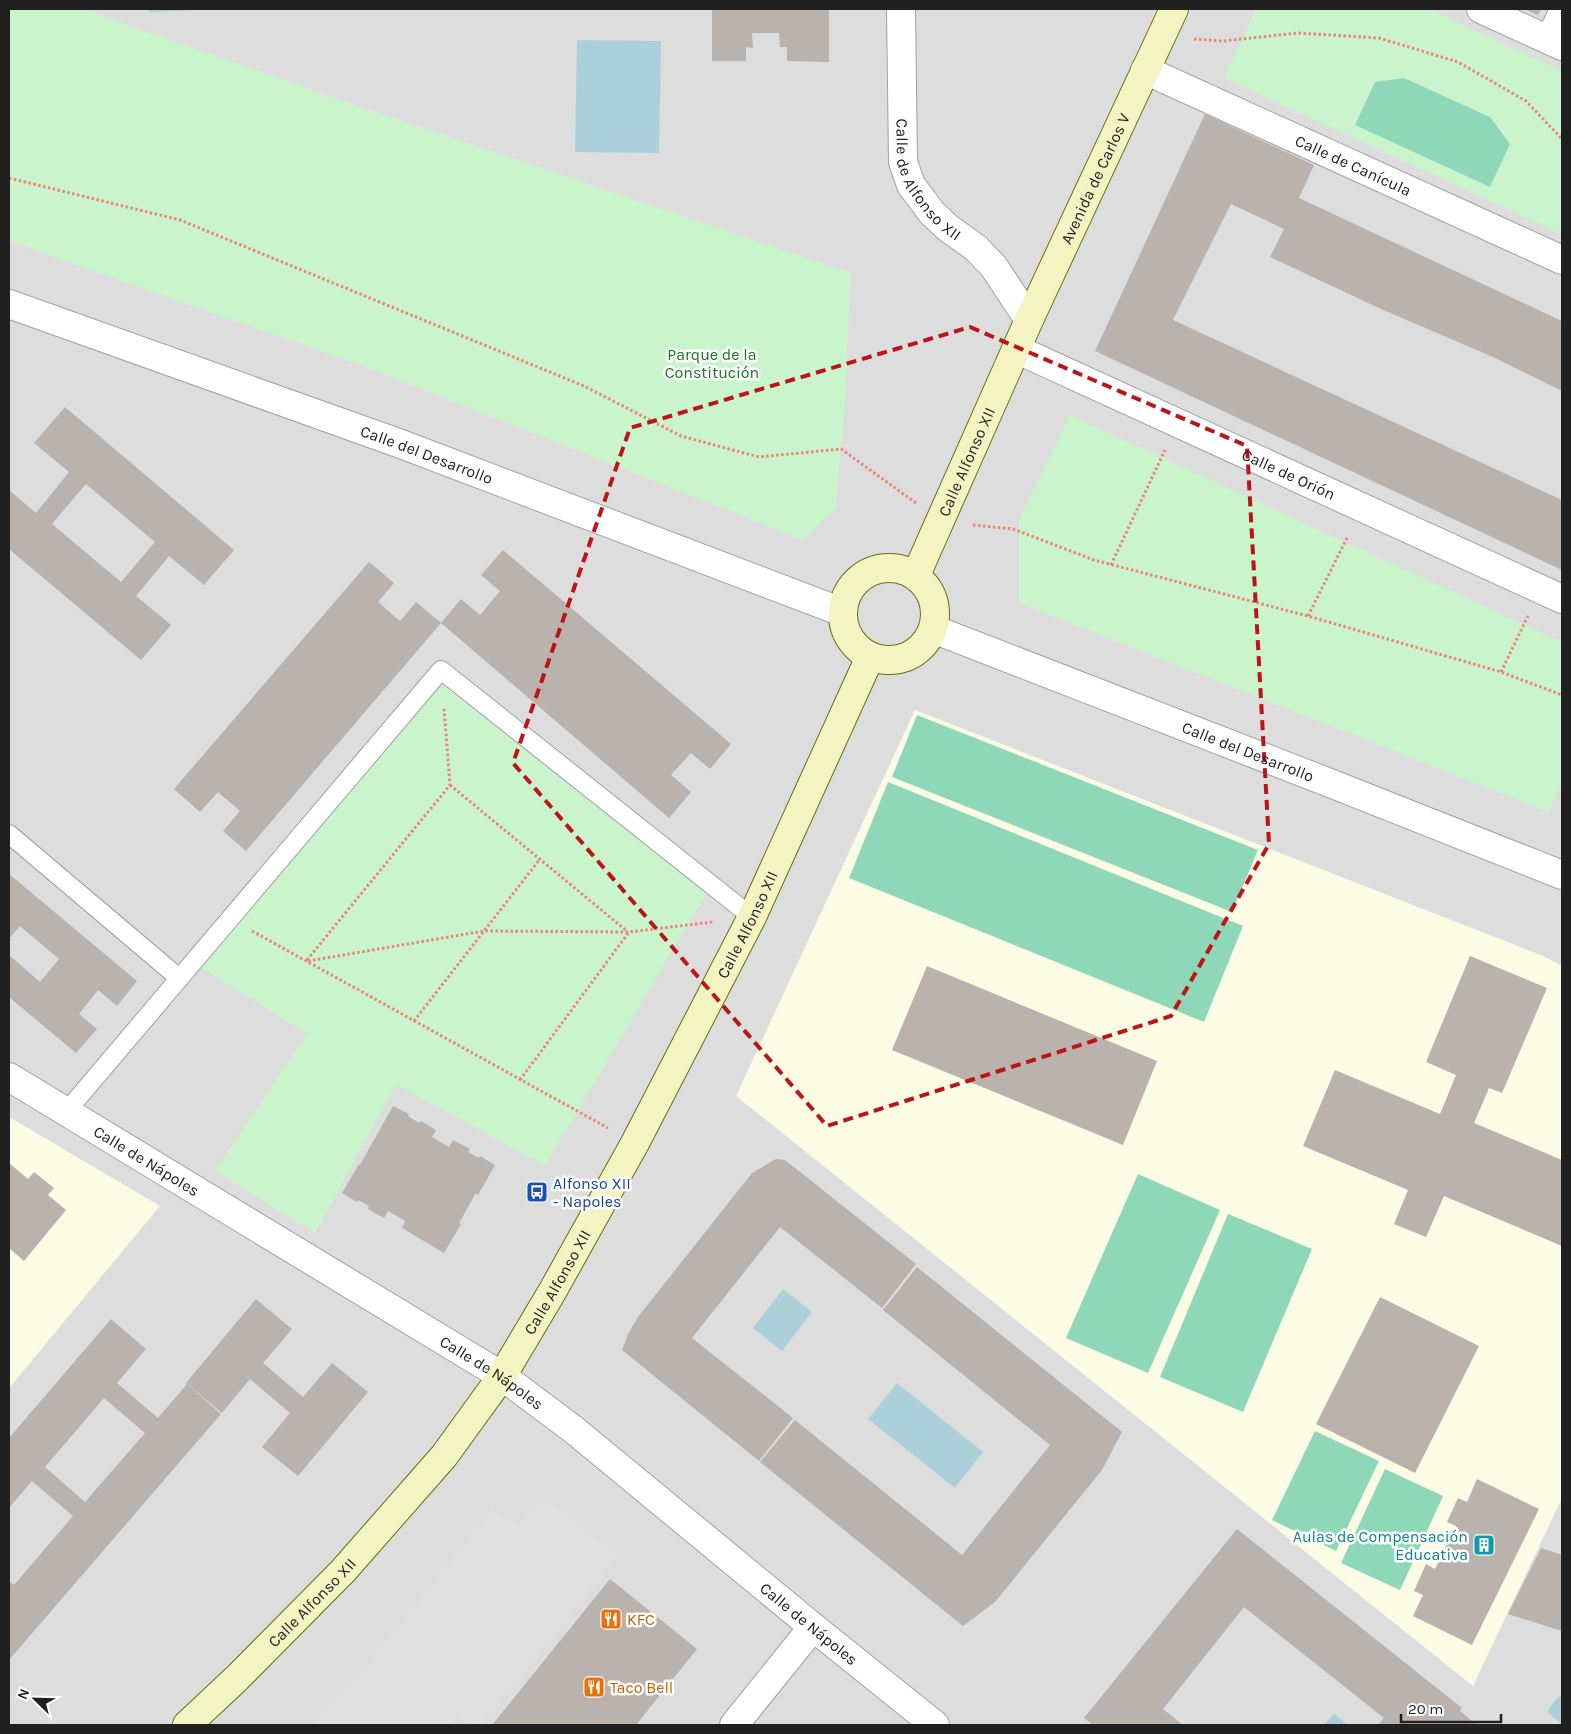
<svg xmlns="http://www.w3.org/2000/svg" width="1571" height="1734" viewBox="0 0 1571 1734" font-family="Karla,sans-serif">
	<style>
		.residential { fill: #dedddd }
		.education { fill: #fcfce4 }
		.park { fill: #caf5cc }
		.pitch { fill: #8ed7b8 }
		.parking { fill: #e0e0e0 }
		.water { fill: #acd0d9 }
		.building { fill: #b9b2ad; fill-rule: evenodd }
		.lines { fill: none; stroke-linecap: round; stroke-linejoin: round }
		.lane-casing { stroke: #a1a1a1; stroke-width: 20 }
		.street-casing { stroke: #a1a1a1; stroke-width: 30 }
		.secondary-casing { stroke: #676f10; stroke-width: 30 }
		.path { stroke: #ed847c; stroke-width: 3; stroke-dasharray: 2.5 2.5; stroke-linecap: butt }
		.lane { stroke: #fff; stroke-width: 18 }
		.street { stroke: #fff; stroke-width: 28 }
		.secondary { stroke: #f3f4c1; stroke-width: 28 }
		.marked { fill: none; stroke: #bd1418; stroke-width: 4; stroke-dasharray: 10 6; stroke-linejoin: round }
		.labels { text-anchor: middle; stroke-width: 5; stroke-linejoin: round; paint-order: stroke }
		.street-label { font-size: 16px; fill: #202020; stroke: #fff }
		.park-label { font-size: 16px; fill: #17761c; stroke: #fff }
		.transit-label { font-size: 16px; fill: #164399; stroke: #fff; text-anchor: start }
		.culture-label { font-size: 16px; fill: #0d838f; stroke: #fff; text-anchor: end }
		.food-label { font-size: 16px; fill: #c56008; stroke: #fff; text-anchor: start }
	</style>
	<rect width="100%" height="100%" fill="#f0ede8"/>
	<rect class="residential" x="9" y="9" width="1553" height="1716"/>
	<g class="education">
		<polygon points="915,710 1543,956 1562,966 1562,1498 1473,1686 736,1096"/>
		<polygon points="9,1117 160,1206 9,1388"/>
	</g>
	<g class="park">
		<polygon points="9,9 82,9 335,98 850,273 846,390 836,508 803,540 369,368 9,241"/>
		<polygon points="1256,9 1428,9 1562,71 1562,234 1224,78"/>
		<polygon points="1070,415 1562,642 1562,783 1549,812 1019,603 1019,520"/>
		<polygon points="442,684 706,894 545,1166 396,1084 315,1233 215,1171 307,1034 201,967"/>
	</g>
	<g class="pitch">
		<polygon points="1404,78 1490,117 1510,144 1490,187 1355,125 1375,82"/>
		<polygon points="917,715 1258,850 1232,912 892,777"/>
		<polygon points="888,782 1243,926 1204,1022 849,878"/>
		<polygon points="1138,1174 1220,1210 1148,1373 1066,1338"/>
		<polygon points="1228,1214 1312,1249 1243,1412 1160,1377"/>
		<polygon points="1315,1431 1379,1461 1336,1551 1272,1520"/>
		<polygon points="1385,1469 1443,1496 1400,1590 1341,1563"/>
	</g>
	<polygon class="parking" points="542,1497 617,1557 480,1725 469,1725 458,1716 450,1725 313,1725 351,1687 492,1509 518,1527"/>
	<g class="water">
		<polygon points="149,9 224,9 149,12"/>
		<polygon points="577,40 661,41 659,153 575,152"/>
		<polygon points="783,1289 812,1312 782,1351 753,1328"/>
		<polygon points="897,1383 983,1452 955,1488 868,1419"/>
		<polygon points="1562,1695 1562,1724 1547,1712 1556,1699"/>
		<polygon points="1334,1714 1348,1725 1324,1725"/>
	</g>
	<g class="building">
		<polygon points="712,9 829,9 829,62 787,61 787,47 780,47 779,33 752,33 753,48 746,47 746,61 712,61"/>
		<polygon points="1524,9 1541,9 1538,15"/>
		<polygon points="1205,114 1314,165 1299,198 1562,321 1562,391 1493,357 1381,309 1270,257 1284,229 1231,204 1173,320 1562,500 1562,570 1095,351"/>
		<path d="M 65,407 L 234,550 L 204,585 L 169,556 L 136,596 L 171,625 L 141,660 L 9,549 L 9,490 L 36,513 L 69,472 L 34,443 ZM 86,484 L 155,542 L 121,582 L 52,524 Z"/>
		<polygon points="503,550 731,744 710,769 691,753 671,775 691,792 669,818 441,623 461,599 480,615 500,591 481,575"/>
		<polygon points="369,562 394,583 378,602 400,621 416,602 441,623 246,851 223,831 240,811 218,792 200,812 174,789"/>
		<polygon points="9,874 137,981 117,1006 98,990 79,1014 97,1029 76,1053 9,997 9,955 40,982 59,959 20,926 9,939"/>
		<polygon points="1470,956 1547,988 1502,1093 1489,1088 1474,1123 1562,1160 1562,1246 1444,1196 1426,1237 1394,1224 1408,1190 1303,1146 1335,1070 1440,1114 1456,1075 1426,1062"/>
		<polygon points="927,966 1157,1061 1123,1145 892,1050"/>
		<polygon points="393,1106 409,1114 408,1116 419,1123 421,1121 436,1130 432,1137 449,1147 453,1140 470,1149 468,1152 479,1158 480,1156 495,1165 478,1195 476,1193 459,1223 461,1224 444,1253 402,1228 405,1221 388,1211 384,1218 368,1209 369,1206 358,1200 357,1202 342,1193 359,1164 360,1165"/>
		<polygon points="776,1159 785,1160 916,1264 882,1308 780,1227 692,1338 793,1418 759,1461 622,1350 628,1334 638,1317 752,1173"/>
		<polygon points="9,1163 28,1179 34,1172 54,1188 48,1195 66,1210 24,1261 9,1248"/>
		<polygon points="917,1267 1122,1432 1102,1470 995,1602 963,1626 760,1462 795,1420 962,1555 1050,1445 883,1310"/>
		<polygon points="1380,1297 1479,1346 1415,1473 1316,1424"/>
		<polygon points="256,1299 292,1329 263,1363 303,1397 332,1363 368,1392 298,1476 262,1447 290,1413 250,1379 222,1413 186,1383"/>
		<path d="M 111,1319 L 146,1349 L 117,1383 L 158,1418 L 187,1384 L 221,1414 L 9,1660 L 9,1581 L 14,1585 L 73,1516 L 32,1481 L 9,1508 L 9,1438 ZM 104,1398 L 145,1433 L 85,1502 L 45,1467 Z"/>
		<polygon points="1477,1479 1539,1509 1472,1645 1413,1616 1423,1595 1414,1591 1426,1564 1435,1569 1456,1526 1447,1522 1458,1498 1467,1502"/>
		<polygon points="1237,1529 1462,1708 1450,1723 1460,1711 1477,1725 1378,1725 1384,1718 1244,1607 1163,1709 1183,1725 1093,1725 1084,1718"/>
		<polygon points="1541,1548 1562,1555 1562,1631 1508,1614"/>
		<polygon points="610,1579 697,1649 636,1725 492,1725"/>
	</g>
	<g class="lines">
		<g class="lane-casing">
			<g id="lane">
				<polyline points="9,834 179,978"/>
				<polyline points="66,1112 441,670 752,917"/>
			</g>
		</g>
		<g class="street-casing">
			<g id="street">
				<path id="s1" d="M 901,9 L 903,162 L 911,185 L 932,213 L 948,228 L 976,248 L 994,267 L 1029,320"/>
				<polyline points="1481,9 1562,46"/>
				<polyline points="1550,40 1562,14"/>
				<path id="s2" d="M 1145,70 L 1562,260"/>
				<path id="s3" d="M 9,304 L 401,444 L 842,612"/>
				<path id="s4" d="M 1016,349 L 1562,599"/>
				<path id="s5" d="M 933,629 L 1335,785 L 1562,875"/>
				<path id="s6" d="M 9,1077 L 502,1376 L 574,1430 L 813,1627 L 935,1725"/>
				<polyline points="734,1725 813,1627"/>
			</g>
		</g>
		<g class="secondary-casing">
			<g id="secondary">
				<circle cx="889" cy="614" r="46"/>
				<path id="s7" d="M 916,575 L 1029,320 L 1174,9"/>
				<path id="s8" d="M 187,1725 L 237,1678 L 343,1571 L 444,1456 L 502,1376 L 552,1292 L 635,1143 L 752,917 L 870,657"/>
			</g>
		</g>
		<g class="path">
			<polyline points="1194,39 1223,41 1298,33 1379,38 1458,62 1526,101 1562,139"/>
			<polyline points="9,178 180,220 584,386 681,436 759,457 841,449 916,503"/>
			<polyline points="973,525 1013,529 1094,560 1308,616 1501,672 1562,695"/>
			<polyline points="1111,565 1165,450"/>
			<polyline points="1308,616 1348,536"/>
			<polyline points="1501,672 1528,616"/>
			<polyline points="450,785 628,932"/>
			<polyline points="252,931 608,1128"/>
			<polyline points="307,960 450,785 444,708"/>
			<polyline points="308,961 484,931 629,932 713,922"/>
			<polyline points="414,1021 540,859"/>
			<polyline points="520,1080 629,932"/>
		</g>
		<use href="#lane" class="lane"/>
		<use href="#street" class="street"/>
		<use href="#secondary" class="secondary"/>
	</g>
	<path class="marked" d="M 970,327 L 1247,446 L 1269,844 L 1171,1016 L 827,1126 L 513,763 L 630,428 Z"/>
	<defs>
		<g id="bus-square" transform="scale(1.125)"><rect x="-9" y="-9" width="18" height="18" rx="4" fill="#1a4fb4" stroke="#fff"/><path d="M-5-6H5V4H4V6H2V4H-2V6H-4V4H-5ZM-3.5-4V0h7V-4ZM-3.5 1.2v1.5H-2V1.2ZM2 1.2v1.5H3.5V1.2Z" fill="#fff"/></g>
		<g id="building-square" transform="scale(1.125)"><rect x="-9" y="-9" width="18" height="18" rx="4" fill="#0f9aa8" stroke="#fff"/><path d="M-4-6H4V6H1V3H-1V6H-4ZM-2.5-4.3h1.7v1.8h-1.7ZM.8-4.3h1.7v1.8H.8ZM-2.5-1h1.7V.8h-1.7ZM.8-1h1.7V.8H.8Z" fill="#fff"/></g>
		<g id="restaurant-square" transform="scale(1.125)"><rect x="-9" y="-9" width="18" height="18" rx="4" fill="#e8710a" stroke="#fff"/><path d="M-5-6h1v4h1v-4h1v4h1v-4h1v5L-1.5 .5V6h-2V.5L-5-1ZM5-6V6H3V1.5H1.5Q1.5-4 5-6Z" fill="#fff"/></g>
	</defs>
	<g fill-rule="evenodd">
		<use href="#bus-square" x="537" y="1192"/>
		<use href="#building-square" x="1484" y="1545"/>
		<use href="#restaurant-square" x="611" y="1619"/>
		<use href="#restaurant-square" x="594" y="1687"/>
	</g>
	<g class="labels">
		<g class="street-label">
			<text dy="6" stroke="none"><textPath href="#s2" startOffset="229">Calle de Canícula</textPath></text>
			<text dy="6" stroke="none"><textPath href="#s1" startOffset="179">Calle de Alfonso XII</textPath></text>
			<text dy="6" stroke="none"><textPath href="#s7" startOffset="435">Avenida de Carlos V</textPath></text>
			<text dy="6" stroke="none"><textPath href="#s3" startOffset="444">Calle del Desarrollo</textPath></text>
			<text dy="6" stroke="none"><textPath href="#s7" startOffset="124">Calle Alfonso XII</textPath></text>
			<text dy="6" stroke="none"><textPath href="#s4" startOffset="300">Calle de Orión</textPath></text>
			<text dy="6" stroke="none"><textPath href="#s5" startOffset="338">Calle del Desarrollo</textPath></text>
			<text dy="6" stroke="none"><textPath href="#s8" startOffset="985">Calle Alfonso XII</textPath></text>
			<text dy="6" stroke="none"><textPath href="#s6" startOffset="161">Calle de Nápoles</textPath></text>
			<text dy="6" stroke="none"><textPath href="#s8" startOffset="580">Calle Alfonso XII</textPath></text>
			<text dy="6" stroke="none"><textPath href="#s6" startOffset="566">Calle de Nápoles</textPath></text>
			<text dy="6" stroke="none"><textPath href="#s8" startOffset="175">Calle Alfonso XII</textPath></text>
			<text dy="6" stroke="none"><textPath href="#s6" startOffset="971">Calle de Nápoles</textPath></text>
		</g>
		<g class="park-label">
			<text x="712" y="360">Parque de la<tspan x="712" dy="18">Constitución</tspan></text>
		</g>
		<g class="transit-label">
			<text x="553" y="1189">Alfonso XII<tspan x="553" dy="18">- Napoles</tspan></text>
		</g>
		<g class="culture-label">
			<text x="1468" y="1542">Aulas de Compensación<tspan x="1468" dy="18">Educativa</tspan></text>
		</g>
		<g class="food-label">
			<text x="627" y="1625">KFC</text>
			<text x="610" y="1693">Taco Bell</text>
		</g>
	</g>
	<rect width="1571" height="1734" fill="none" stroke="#202020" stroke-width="20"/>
	<g transform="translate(35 1699) rotate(293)" stroke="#ffffff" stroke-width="4" paint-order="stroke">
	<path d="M0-4L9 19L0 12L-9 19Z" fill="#202020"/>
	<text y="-8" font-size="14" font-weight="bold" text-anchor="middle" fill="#202020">N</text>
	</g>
	<path d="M1401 1714v8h100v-8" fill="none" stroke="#202020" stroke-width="2.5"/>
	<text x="1408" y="1714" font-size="15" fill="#202020" stroke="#ffffff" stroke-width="4" paint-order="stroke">20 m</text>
</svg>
